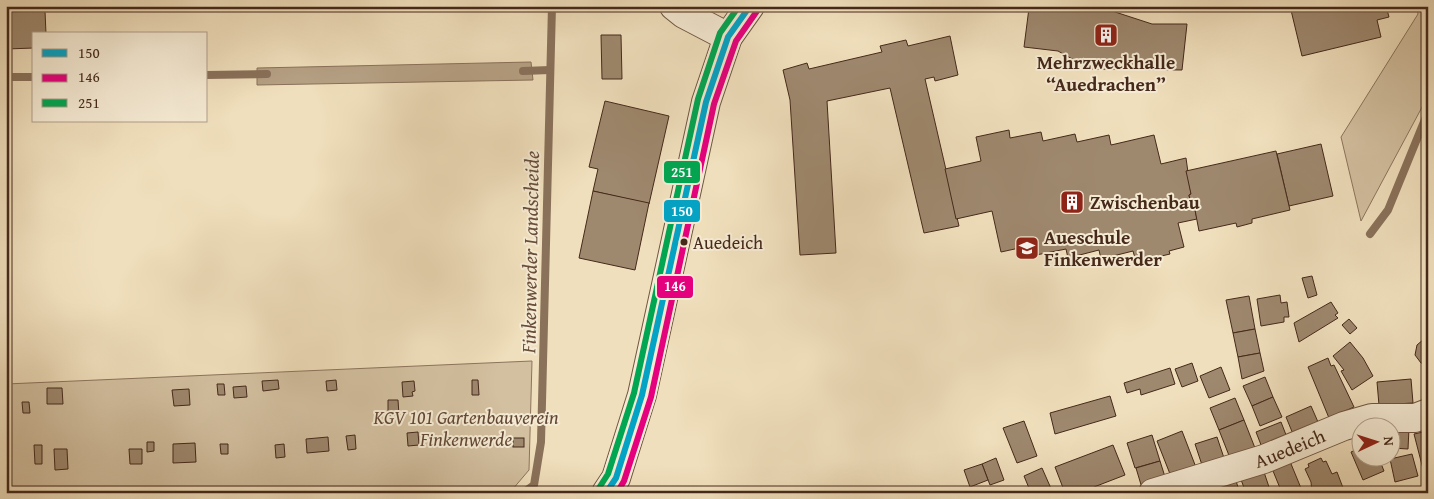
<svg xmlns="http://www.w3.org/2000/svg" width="1434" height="499" viewBox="0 0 1434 499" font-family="'Gentium Book Plus',serif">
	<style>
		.green { fill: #d3c0a0; stroke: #8c745d }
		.water { fill: #b6a185; stroke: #89715a }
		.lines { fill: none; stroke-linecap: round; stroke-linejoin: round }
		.stream { stroke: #89715a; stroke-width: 8 }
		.building { fill: #9e886e; stroke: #45291a }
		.minor-casing { stroke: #705642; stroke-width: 30 }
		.minor { stroke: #f5ead3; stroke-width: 28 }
		.bus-1-casing { stroke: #f5ead3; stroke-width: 10 }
		.bus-2-casing { stroke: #f5ead3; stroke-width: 10 }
		.bus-3-casing { stroke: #f5ead3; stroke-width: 10 }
		.bus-1 { stroke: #03a3c5; stroke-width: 6 }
		.bus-2 { stroke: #e5007d; stroke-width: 6 }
		.bus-3 { stroke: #00a651; stroke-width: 6 }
		.bus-dot { fill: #45291a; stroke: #f5ead3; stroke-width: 2 }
		.labels { text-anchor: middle; stroke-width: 4; stroke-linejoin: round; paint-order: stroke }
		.bus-label { font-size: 18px; fill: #45291a; stroke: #f5ead3; text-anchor: start }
		.poi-label { font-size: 19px; font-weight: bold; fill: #45291a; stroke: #f5ead3; text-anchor: start }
		.park-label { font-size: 19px; font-style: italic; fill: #614735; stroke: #f5ead3 }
		.street-label { font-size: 19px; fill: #45291a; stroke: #f5ead3 }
		.water-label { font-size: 20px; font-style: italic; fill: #674d3a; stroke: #f5ead3 }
		.line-badge { stroke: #f5ead3; stroke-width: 2 }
		.badge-label { font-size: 14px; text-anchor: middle; font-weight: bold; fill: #fff }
	</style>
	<rect width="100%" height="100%" fill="#f0dfbc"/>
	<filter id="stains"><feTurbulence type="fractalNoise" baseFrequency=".004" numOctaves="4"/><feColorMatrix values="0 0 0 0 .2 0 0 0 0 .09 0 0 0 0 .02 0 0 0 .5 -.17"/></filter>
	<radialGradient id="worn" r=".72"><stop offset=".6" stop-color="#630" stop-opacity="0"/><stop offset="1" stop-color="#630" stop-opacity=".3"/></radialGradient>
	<g class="green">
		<polygon points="1416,6 1428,6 1428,96 1361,221 1341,137 1418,14"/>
		<polygon points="532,361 529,470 512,490 504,493 341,493 297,488 83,493 6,493 6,384"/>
	</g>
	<polygon class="water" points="531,62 533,80 257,85 257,68"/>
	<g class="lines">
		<g class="stream">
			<polyline points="523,71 550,70"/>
			<polyline points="206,75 267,74"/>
			<polyline points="6,77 34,77"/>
			<polyline points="1370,234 1388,210 1428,112"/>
			<polyline points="523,493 534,485 541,442 552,6"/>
		</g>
	</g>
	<g class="building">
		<polygon points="1290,6 1386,6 1389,17 1377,20 1381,37 1302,56"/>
		<polygon points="1029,8 1109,10 1152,24 1187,24 1182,70 1090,69 1058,51 1024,47"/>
		<polygon points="45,11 46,34 34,34 34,48 6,49 6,12"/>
		<polygon points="601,35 621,35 622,79 602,79"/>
		<polygon points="950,36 958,75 935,81 934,77 925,79 959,226 924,233 890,88 827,101 836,253 800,255 790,100 783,70 807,63 809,69 882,52 880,46 906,40 908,46"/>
		<polygon points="605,101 669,116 649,204 593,191 598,169 589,167"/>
		<polygon points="1009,130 1010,138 1041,132 1043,141 1075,134 1077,142 1109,135 1111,145 1154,135 1161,164 1186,158 1191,194 1189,195 1192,210 1195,210 1197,219 1178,223 1184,247 1169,251 1170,254 1136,262 1133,251 1101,259 1099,250 1068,258 1066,249 1036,255 1033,245 1001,252 992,211 956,219 945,169 981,161 976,137"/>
		<polygon points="1321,144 1333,196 1289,206 1277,154"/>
		<polygon points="1276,151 1290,210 1252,219 1252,223 1237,227 1236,223 1199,231 1195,210 1192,210 1189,195 1191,194 1186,171"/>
		<polygon points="593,191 649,203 635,270 579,258"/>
		<polygon points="1312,276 1317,295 1308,298 1302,278"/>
		<polygon points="1280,295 1281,303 1287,302 1289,317 1284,317 1284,322 1261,326 1257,299"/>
		<polygon points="1249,296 1255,329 1233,333 1226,300"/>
		<polygon points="1331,302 1338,313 1335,315 1338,318 1299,342 1294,323"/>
		<polygon points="1349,319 1357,328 1350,334 1342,325"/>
		<polygon points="1255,329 1260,353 1238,357 1233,333"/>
		<polygon points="1424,339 1428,339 1428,364 1421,363 1415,355 1417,345"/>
		<polygon points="1350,342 1363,358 1373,376 1352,390 1341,371 1344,370 1333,356"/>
		<polygon points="1260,353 1264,371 1242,379 1238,357"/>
		<polygon points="1328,358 1331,366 1334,365 1354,407 1329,418 1308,367"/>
		<polygon points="1192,363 1198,381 1182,387 1175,369"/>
		<polygon points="1221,367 1230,390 1209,398 1200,376"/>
		<polygon points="1170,368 1175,384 1141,395 1140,389 1127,393 1124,383"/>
		<polygon points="1265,377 1273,397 1252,406 1243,386"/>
		<polygon points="1411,379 1413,403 1379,405 1377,382"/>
		<polygon points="278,380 279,389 263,391 262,381"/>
		<polygon points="336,380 337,390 327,391 326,381"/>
		<polygon points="472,380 478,380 479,395 472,395"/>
		<polygon points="414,381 415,391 412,392 413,396 403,397 402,382"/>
		<polygon points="217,384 224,384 225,395 218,395"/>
		<polygon points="246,386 247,397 234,398 233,387"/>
		<polygon points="47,388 62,388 63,404 47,404"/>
		<polygon points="6,389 8,389 8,404 6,405"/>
		<polygon points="189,389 190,405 174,406 172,390"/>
		<polygon points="1110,396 1116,416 1055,434 1050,413"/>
		<polygon points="1273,397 1282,417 1260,426 1252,406"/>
		<polygon points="1235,398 1244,420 1219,430 1210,408"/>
		<polygon points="388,400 398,400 399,415 388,415"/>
		<polygon points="22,402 29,402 30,413 23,413"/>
		<polygon points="1311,406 1318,422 1293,434 1286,417"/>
		<polygon points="1244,420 1255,448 1230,458 1219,430"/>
		<polygon points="1024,421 1037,456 1017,463 1003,428"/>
		<polygon points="1281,422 1288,440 1263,450 1256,432"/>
		<polygon points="1392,427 1409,428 1408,449 1392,448"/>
		<polygon points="1428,428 1428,472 1424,473 1414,434 1423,432 1422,429"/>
		<polygon points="1182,431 1197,470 1172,479 1157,441"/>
		<polygon points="418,432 419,445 408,446 407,433"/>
		<polygon points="355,435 356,449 348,450 346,436"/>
		<polygon points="1152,435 1160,461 1135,468 1127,443"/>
		<polygon points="328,437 329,451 307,453 306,439"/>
		<polygon points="1217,437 1225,461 1203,468 1195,444"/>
		<rect x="513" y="438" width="11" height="9"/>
		<polygon points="147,442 154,442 154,451 147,452"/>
		<polygon points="195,443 196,462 173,463 173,444"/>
		<polygon points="220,444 228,444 228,454 221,454"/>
		<polygon points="284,444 285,457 276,458 275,445"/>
		<polygon points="34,445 42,445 42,464 35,464"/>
		<polygon points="1113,445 1125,475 1094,487 1096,493 1065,493 1055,467"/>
		<polygon points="1362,447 1362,456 1378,456 1384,471 1363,480 1351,452"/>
		<polygon points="54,449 67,449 68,469 55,470"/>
		<polygon points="129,449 142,449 142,464 130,464"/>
		<polygon points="1412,454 1418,476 1395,482 1390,459"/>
		<polygon points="996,458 1004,480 990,485 982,464"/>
		<polygon points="1321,458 1323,462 1326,461 1332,474 1337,472 1345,493 1312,493 1311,482 1305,469 1309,467 1308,464"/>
		<polygon points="1289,459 1303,493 1282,493 1271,466"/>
		<polygon points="1160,461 1166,480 1142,488 1136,468"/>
		<polygon points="982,464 988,480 970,487 964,470"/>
		<polygon points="1042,468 1053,493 1031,493 1024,476"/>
		<polygon points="1263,469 1271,493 1246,493 1240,477"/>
		<polygon points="1235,478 1240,493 1216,493 1214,486"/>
		<polygon points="763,489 763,493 745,493"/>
	</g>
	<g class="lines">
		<g class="minor-casing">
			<g id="minor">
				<polyline points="674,6 684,14 728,37"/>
				<polyline points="606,493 616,478 642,395 706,102 728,37 750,6"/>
				<path id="s1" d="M 1153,493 L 1264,459 L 1344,426 L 1372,418 L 1415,418 L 1428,413"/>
			</g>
		</g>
		<use href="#minor" class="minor"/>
		<g class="bus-1-casing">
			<polyline id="bus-1" points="606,493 616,478 642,395 706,102 728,37 750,6"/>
		</g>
		<g class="bus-2-casing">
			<polyline id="bus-2" points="617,493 624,481 651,397 714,104 736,41 757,11"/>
		</g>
		<g class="bus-3-casing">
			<polyline id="bus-3" points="599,488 608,474 634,393 698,99 720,33 739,6"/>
		</g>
		<use href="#bus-1" class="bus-1"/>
		<use href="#bus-2" class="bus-2"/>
		<use href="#bus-3" class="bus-3"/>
	</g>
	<defs>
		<g id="building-square" transform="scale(1.25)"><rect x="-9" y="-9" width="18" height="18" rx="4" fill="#8f2418" stroke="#f5ead3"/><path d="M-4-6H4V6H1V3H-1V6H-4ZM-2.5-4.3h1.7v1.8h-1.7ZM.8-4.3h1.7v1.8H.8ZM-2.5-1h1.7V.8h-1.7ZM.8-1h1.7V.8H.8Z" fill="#fff"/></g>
		<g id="school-square" transform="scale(1.25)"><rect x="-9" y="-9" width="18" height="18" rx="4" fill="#8f2418" stroke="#f5ead3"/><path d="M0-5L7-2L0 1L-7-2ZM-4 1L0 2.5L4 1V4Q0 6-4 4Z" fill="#fff"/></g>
	</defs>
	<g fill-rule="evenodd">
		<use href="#building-square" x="1106" y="35"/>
		<use href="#building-square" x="1072" y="202"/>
		<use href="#school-square" x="1027" y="248"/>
	</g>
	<circle class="bus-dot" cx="684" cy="242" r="4.5"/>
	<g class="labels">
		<g class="bus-label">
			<text x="693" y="249">Auedeich</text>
		</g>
		<g class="poi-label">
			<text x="1106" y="69" text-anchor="middle">Mehrzweckhalle<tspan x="1106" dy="22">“Auedrachen”</tspan></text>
			<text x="1090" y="209">Zwischenbau</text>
			<text x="1044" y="244">Aueschule<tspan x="1044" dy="22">Finkenwerder</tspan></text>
		</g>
		<g class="park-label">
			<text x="466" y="424">KGV 101 Gartenbauverein<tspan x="466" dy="22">Finkenwerde</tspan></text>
		</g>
		<g class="street-label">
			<text dy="7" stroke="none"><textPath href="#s1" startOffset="144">Auedeich</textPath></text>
		</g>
		<g class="water-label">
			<text transform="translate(530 252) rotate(-89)" y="7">Finkenwerder Landscheide</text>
		</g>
	</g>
	<g class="line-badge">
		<rect x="663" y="160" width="38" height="24" rx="5" fill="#00a651"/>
		<rect x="663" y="199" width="38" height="24" rx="5" fill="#03a3c5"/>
		<rect x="656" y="275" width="38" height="24" rx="5" fill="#e5007d"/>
	</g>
	<g class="badge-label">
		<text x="682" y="177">251</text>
		<text x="682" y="216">150</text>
		<text x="675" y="291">146</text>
	</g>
	<rect width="1434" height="499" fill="none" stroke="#f0dfbc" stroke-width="25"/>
	<rect x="8" y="8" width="1419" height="484" fill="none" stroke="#45291a" stroke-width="2.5"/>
	<rect x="12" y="12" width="1409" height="474" fill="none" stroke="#45291a"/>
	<rect x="32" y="32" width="175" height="90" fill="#f5ead3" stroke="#af9d89"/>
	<rect x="42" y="49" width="25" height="8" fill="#03a3c5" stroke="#af9d89"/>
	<text x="78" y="58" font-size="15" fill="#45291a">150</text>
	<rect x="42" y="74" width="25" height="8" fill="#e5007d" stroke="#af9d89"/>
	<text x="78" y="82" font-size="15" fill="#45291a">146</text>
	<rect x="42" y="99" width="25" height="8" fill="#00a651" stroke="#af9d89"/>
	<text x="78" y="108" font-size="15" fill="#45291a">251</text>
	<g transform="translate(1376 442) rotate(86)"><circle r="24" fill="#f5ead3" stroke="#af9d89"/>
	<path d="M0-4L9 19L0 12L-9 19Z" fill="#8f2418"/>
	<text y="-8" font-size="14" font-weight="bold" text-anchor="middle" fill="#45291a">N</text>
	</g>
	<rect width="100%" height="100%" filter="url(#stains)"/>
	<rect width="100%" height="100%" fill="url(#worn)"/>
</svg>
